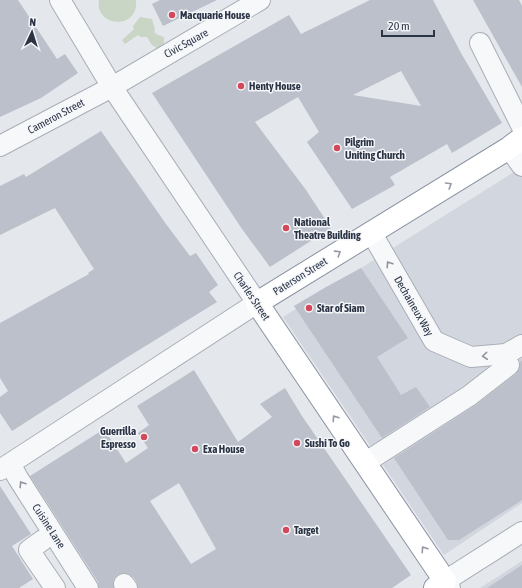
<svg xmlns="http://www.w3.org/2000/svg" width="522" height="588" viewBox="0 0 522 588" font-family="'Asap Condensed',sans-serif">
  <rect width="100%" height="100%" fill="#e4e7ec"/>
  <g fill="#d2d6de">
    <polygon points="522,167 522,503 444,555 283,317"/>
    <polygon points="522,561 522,588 480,588"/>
  </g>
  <g fill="#c9d6c5">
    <path d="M99,0H136C139,31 94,27 99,0Z"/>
    <polygon points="140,17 152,19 155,30 154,32 158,35 164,37 164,47 160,50 152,45 147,37 140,37 138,35 125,44 122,40 134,29 133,26"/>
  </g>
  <g fill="#bbc0ca" fill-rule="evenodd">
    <polygon points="0,0 18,0 57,59 65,54 78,73 41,98 0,117"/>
    <polygon points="160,0 217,0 163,26 152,4"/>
    <path d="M370,0H433L461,53L502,123L452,153L447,144L390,177L395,185L352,209L307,142L319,132L298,97L255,122L306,190L331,228L270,267L242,229L152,93L289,15L301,34ZM401,71L421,106L353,95Z"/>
    <polygon points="473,0 519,0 522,6 522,87"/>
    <polygon points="101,131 166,224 190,256 196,253 218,285 209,292 217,302 126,358 12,431 0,413 0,397 8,391 0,378 0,323 89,274 88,273 94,269 55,208 0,235 0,186 24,174 26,177"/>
    <polygon points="361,268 408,338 377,357 401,395 416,387 430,407 382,438 294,306 326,287"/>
    <polygon points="522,360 522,500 459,540 448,540 394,458 476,405 516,374 520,369 520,362"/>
    <path d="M194,370L238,442L272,417L260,404L285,388L302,416L411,575L392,588H138L136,581L133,577L129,574L123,573L117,575L114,579L113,585L114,588H99L98,582L30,476L104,429L126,463L148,448L138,433L149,425L137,406ZM179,483L216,549L191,564L150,501Z"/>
    <polygon points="0,486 31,534 12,546 33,579 19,588 0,588"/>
    <polygon points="522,565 522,588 487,588"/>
  </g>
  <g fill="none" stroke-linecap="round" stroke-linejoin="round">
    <defs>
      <g id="minor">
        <polyline points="480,43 522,127"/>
        <polyline points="0,146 112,87 260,0"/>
        <polyline points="509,148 522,166"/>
        <polyline points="371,232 434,341 471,357 506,354 522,345"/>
        <polyline points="366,462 469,396 509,365"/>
        <polyline points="10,464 18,478 88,588"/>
        <polyline points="0,470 257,303 112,87 60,0"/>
        <polyline points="43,540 29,550 55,588"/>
        <polyline points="124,584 127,588"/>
        <polyline points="450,588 445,581 522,532"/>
      </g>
      <polyline id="highway" points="435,588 445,581 257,303 509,148 522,138"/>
    </defs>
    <use href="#minor" stroke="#a9aeb7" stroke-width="22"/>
    <use href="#highway" stroke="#8b94a3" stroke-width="24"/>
    <use href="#minor" stroke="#f7f8fa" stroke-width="20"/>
    <use href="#highway" stroke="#fff" stroke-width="22"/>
  </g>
  <defs><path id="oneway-chevron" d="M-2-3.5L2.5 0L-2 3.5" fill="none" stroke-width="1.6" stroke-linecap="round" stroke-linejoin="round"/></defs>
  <g stroke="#959aa2">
    <use href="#oneway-chevron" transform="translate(449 185) rotate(-31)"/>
    <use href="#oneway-chevron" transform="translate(338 253) rotate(-32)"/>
    <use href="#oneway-chevron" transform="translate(335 418) rotate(-124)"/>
    <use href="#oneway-chevron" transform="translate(424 549) rotate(-124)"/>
  </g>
  <g stroke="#9196a0">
    <use href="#oneway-chevron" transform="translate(389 264) rotate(-123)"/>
    <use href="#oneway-chevron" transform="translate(485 356) rotate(174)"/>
    <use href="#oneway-chevron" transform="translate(22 484) rotate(-123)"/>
  </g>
  <g fill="#d1495b" stroke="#f4f6f9" stroke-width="1.5">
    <circle cx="172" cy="15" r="4"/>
    <circle cx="241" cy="86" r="4"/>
    <circle cx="337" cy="148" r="4"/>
    <circle cx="286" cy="228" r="4"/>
    <circle cx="309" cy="308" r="4"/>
    <circle cx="144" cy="437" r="4"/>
    <circle cx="297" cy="443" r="4"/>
    <circle cx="195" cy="449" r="4"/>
    <circle cx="286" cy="530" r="4"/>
  </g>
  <g text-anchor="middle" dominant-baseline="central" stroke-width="3" stroke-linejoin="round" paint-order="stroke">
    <g font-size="11" font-weight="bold" fill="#2b3445" stroke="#f4f6f9" text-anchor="start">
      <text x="180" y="15">Macquarie House</text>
      <text x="249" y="86">Henty House</text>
      <text x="345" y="142">Pilgrim<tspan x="345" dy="13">Uniting Church</tspan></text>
      <text x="294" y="222">National<tspan x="294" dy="13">Theatre Building</tspan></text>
      <text x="317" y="308">Star of Siam</text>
      <text x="136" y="431" text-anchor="end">Guerrilla<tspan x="136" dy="13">Espresso</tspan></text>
      <text x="305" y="443">Sushi To Go</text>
      <text x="203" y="449">Exa House</text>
      <text x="294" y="530">Target</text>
    </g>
    <g font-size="11" fill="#2b3445" stroke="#f4f6f9">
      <text transform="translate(186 43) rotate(-29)">Civic Square</text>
      <text transform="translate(56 116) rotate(-28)">Cameron Street</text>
      <text transform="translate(300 276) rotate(-32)">Paterson Street</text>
      <text transform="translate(252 296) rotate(56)">Charles Street</text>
      <text transform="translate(414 306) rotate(60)">Dechaineux Way</text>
      <text transform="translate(49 526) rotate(57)">Cuisine Lane</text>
    </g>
  </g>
  <g transform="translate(32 32) rotate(4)" stroke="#f4f6f9" stroke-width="3" paint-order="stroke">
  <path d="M0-3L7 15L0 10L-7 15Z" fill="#2b3445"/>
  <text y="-6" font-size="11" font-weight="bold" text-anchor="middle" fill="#2b3445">N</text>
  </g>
  <path d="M382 30v6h52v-6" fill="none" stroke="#2b3445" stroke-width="2"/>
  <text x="388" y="30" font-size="12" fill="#2b3445" stroke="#f4f6f9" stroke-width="3" paint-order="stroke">20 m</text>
</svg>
